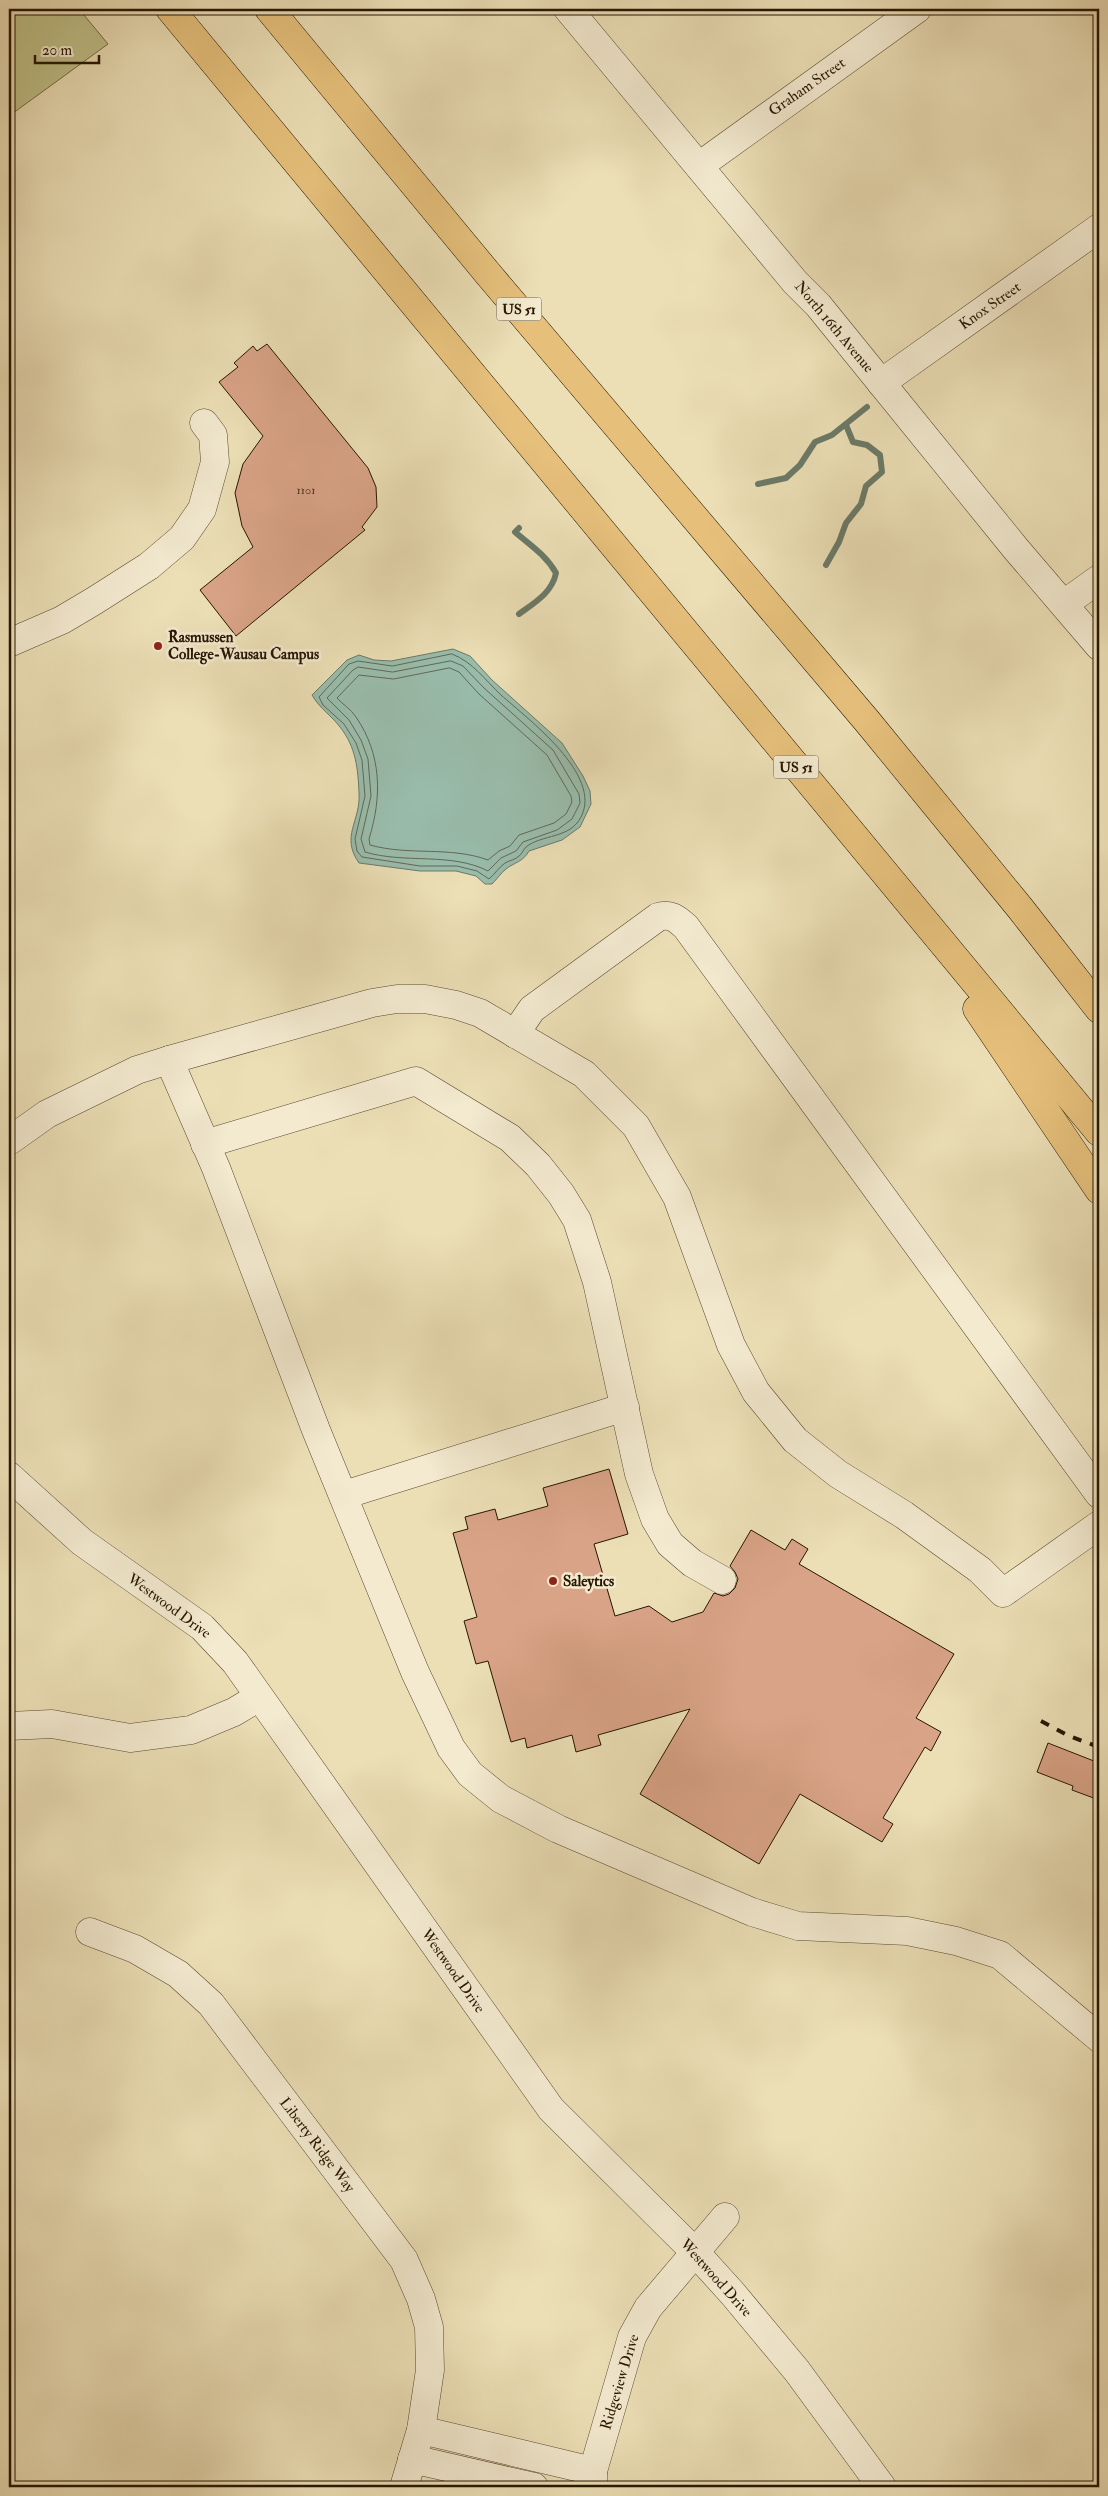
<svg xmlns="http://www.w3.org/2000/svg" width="1108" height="2496" viewBox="0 0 1108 2496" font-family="'IM FELL Double Pica',serif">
  <rect width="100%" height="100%" fill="#ecdfb6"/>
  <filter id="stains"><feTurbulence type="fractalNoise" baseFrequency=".004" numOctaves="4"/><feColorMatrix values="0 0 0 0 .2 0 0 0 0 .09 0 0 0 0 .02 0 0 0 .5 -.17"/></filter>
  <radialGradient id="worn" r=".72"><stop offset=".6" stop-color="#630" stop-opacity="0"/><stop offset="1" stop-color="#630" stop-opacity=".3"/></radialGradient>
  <polygon fill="#c0c088" stroke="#736a44" points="9,9 79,9 108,44 9,116"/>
  <path fill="#99bdac" stroke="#6b7a68" d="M453,649L470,656L492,680L562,743L583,776L590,791L591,804L580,827L562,840L529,851C523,862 515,862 506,869C501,873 497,879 492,884H485L476,876L456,871H420L359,863C340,836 361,821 359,793C358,769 356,747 340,727C331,715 320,709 312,695L347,660L359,655L374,660L391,661Z"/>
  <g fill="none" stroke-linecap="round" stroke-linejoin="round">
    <g stroke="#606956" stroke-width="1">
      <path d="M452,654C473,662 485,680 501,695C528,719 603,775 581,817C570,839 542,834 526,847C523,850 522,854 519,856C515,860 510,860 505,863C499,867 495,874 489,879L477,871L457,866H420L362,857L357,851L355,839L365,796L362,760L356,743L344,724L323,705L319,697L349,664L358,661L392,666Z"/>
      <path d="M451,661L463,666L484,688L553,750L579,794L580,803L572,819L557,830L523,842L516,851L501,858L488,871C451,852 405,864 365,852L361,839L371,796L368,759L361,740L349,720L327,698L353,670L358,667L392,672Z"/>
      <path d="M450,668L459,672L479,694L547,755L571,796L572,802L566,814L554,823L519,835L510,846L499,851L488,860C450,846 409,856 370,845L369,839C382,797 382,755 356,717C351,709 342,704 337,698L359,675L393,679Z"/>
    </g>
    <g stroke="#6b7a68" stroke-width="6">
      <polyline points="758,484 786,478 800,465 815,442 832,435 867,407"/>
      <path d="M519,528L515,532C530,545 546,555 556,573C552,593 534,603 519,614"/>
      <polyline points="826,565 839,542 846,523 861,504 866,486 882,472 880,455 867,445 853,442 846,425"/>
    </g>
  </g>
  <g fill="#d9a387" stroke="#261501">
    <polygon points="267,344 368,468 376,487 377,507 362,527 365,530 236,636 200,590 253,547 242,526 235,493 243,464 263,436 219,382 238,367 234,363 253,346 257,351"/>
    <polygon points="609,1469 628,1534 594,1544 615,1616 649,1606 672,1622 703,1612 714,1593 723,1596 729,1594 735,1588 738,1579 735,1572 730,1566 751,1530 785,1550 792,1539 808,1549 799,1564 954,1654 916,1718 941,1732 931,1751 925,1747 883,1818 893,1824 882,1842 800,1794 759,1864 640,1794 690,1709 598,1735 601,1745 576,1752 572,1735 527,1748 525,1738 511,1742 488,1661 476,1664 464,1621 477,1617 453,1533 468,1529 465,1517 495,1509 498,1520 548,1506 543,1488"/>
    <polygon points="1048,1743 1099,1763 1099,1800 1072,1790 1073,1786 1037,1772"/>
  </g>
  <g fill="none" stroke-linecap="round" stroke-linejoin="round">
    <defs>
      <g id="minor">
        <polyline points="568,9 795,282 818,305 1016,549 1099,646"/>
        <polyline points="699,166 917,9"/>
        <polyline points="881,383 1099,228"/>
        <polyline points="1064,604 1099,579"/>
        <polyline points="9,643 62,620 94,601 149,566 182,538 202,509 215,462 213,435 204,423"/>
        <path d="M515,1034L532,1009L658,917C671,913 677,919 686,927L1099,1494"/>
        <polyline points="169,1060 216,1168 316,1430 415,1672 451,1748 470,1774 501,1799 558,1829 752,1912 798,1926 907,1931 956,1941 1000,1955 1099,2038"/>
        <polyline points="9,1141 47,1114 137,1070 169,1060 372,1003 397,999 425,999 456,1005 480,1013 584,1074 636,1126 677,1197 731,1345 756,1392 795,1440 838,1474 904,1515 980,1570 1003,1593 1099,1525"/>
        <polyline points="205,1144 416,1081 510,1138 538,1165 561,1194 577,1220 597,1282 639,1474 655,1519 670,1544 692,1563 722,1580"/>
        <polyline points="9,1476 82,1542 202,1627 235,1662 551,2109 695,2252 733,2294 797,2371 882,2487"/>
        <polyline points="344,1495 625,1407"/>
        <polyline points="9,1726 52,1724 130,1738 191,1730 234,1712 259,1697"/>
        <polyline points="90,1932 135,1949 178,1974 211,2004 404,2260 421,2299 429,2327 430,2370 421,2430 404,2487"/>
        <polyline points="421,2430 593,2471"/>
        <polyline points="412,2459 534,2487"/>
        <polyline points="593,2487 593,2471 632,2337 648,2308 725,2217"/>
      </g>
      <g id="highway">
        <polyline points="170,9 1099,1132"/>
        <polyline points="269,9 489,275 867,721 1020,908 1099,1009"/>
        <polyline points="977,1009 1099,1190"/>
      </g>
    </defs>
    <use href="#minor" stroke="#58482e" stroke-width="29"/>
    <use href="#highway" stroke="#261501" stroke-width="29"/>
    <use href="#minor" stroke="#f3ead0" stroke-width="28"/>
    <use href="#highway" stroke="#e6c07b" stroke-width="28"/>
    <polyline stroke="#261501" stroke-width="4" stroke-dasharray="9 9" stroke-linecap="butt" points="1041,1721 1069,1736 1099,1747"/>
  </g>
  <g fill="#8f2418" stroke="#f3ead0" stroke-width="2">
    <circle cx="158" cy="646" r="5"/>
    <circle cx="553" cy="1581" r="5"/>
  </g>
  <g text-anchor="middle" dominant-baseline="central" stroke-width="5" stroke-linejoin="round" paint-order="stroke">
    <g font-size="12" fill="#533822">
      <text x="306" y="490">1101</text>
    </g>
    <g fill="#f3ead0" stroke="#64553f" stroke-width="1">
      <rect x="496.5" y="297.5" width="45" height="23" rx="4"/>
      <rect x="773.5" y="755.5" width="45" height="23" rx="4"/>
    </g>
    <g font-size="14" font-weight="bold" fill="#261501">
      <text x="519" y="309">US 51</text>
      <text x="796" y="767">US 51</text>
    </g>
    <g font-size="15" fill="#261501" stroke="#f3ead0">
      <text transform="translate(807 87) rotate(-35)">Graham Street</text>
      <text transform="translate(990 306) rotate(-35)">Knox Street</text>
      <text transform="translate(834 327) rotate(50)">North 16th Avenue</text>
      <text transform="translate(169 1606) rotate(36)">Westwood Drive</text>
      <text transform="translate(453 1971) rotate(55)">Westwood Drive</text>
      <text transform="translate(317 2145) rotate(53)">Liberty Ridge Way</text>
      <text transform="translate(716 2278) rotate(48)">Westwood Drive</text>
      <text transform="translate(620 2382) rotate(-73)">Ridgeview Drive</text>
    </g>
    <g font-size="15" font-weight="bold" fill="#261501" stroke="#f3ead0" text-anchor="start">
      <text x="168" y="637">Rasmussen<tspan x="168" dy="17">College-Wausau Campus</tspan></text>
      <text x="563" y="1581">Saleytics</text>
    </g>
  </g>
  <rect width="1108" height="2496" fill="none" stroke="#ecdfb6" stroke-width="30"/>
  <rect x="10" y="10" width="1088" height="2476" fill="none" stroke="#261501" stroke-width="2.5"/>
  <rect x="15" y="15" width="1078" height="2466" fill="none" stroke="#261501"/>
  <path d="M35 55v8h64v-8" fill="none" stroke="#261501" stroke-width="2.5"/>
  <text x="42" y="55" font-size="15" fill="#261501" stroke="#f3ead0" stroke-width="4" paint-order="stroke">20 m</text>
  <rect width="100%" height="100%" filter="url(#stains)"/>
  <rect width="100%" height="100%" fill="url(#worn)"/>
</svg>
